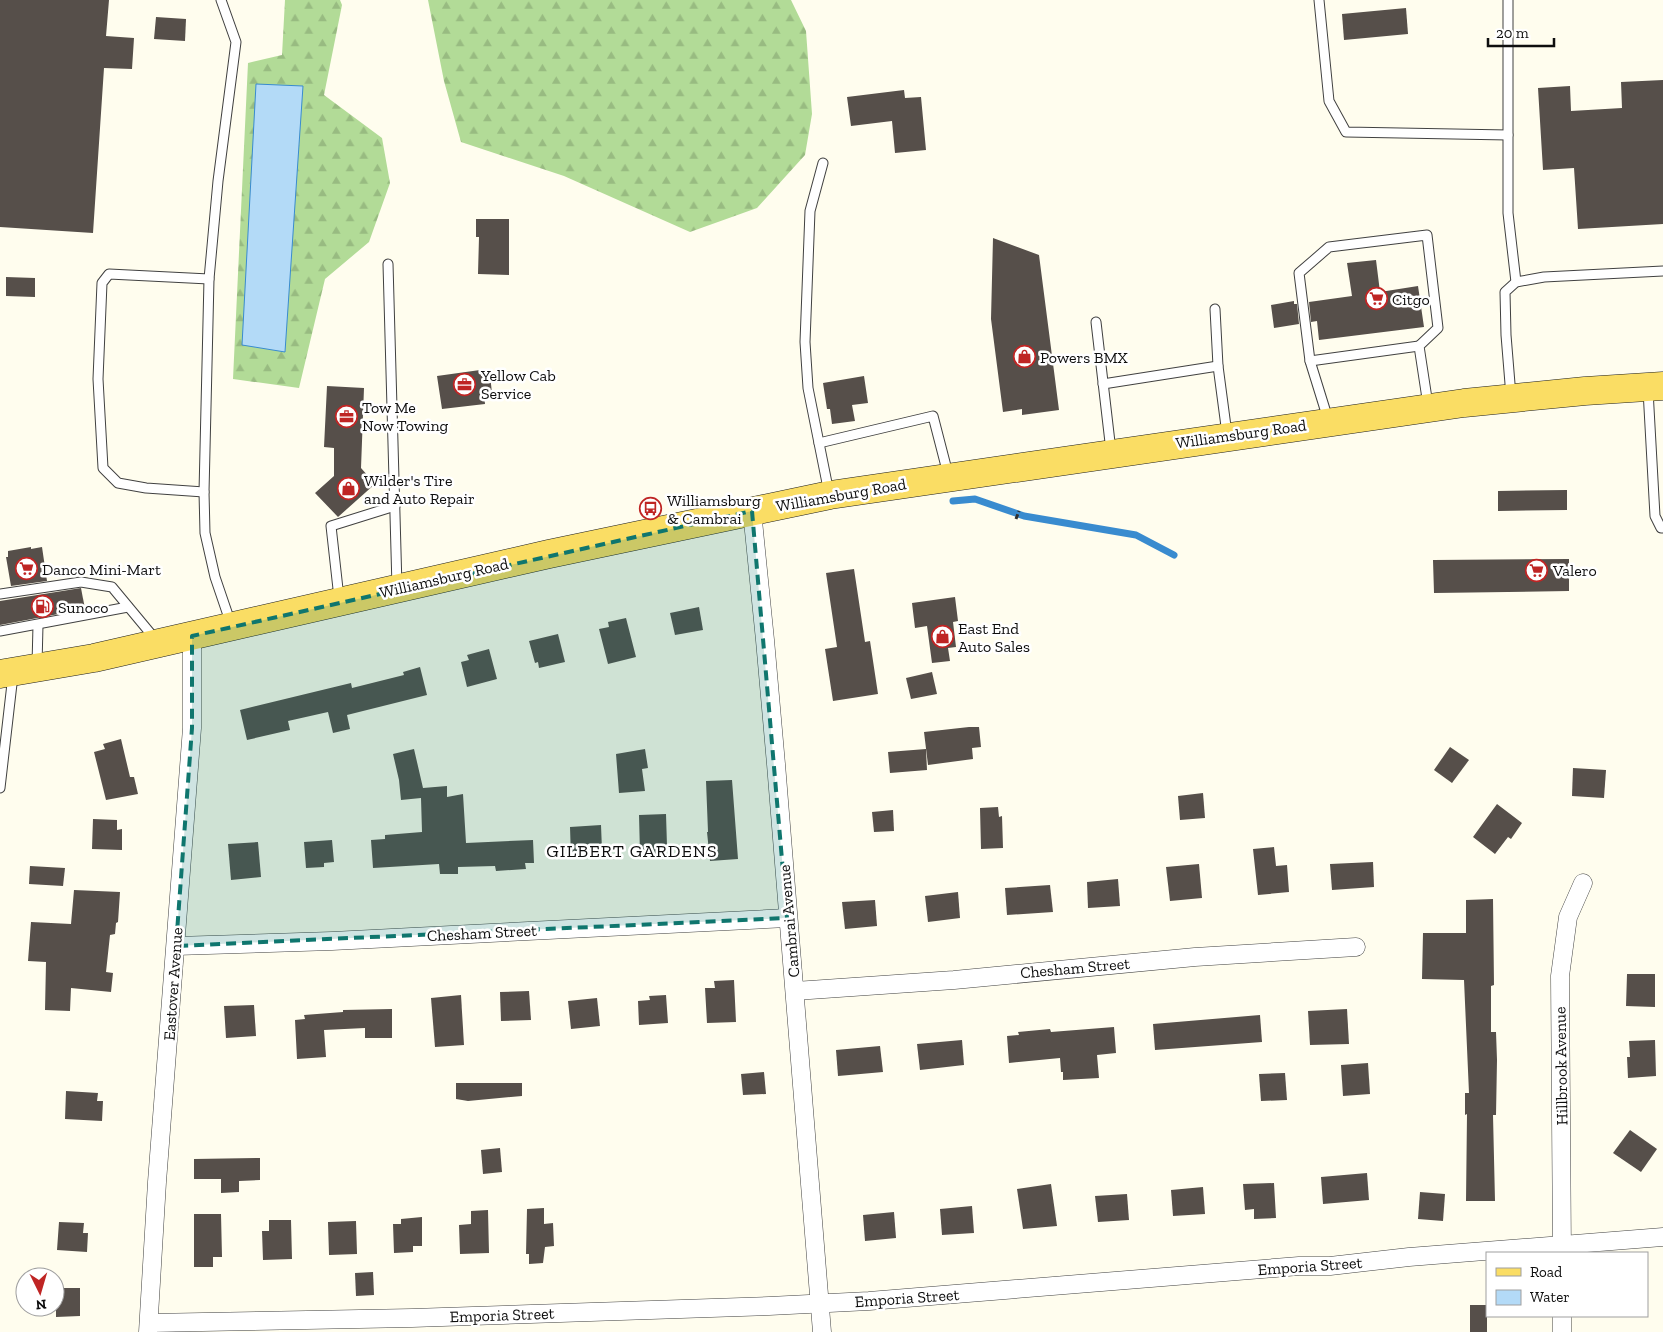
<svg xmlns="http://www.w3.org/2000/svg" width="1663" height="1332" viewBox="0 0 1663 1332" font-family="'Zilla Slab',serif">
  <defs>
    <pattern id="forest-firs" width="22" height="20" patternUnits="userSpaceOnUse" patternTransform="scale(1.25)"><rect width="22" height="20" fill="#b2db97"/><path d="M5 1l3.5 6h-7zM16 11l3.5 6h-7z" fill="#98bb81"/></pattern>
  </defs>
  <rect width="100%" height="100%" fill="#fffdee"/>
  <g fill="url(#forest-firs)">
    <polygon points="285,0 340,0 342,5 324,95 382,138 390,183 369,242 325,279 299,388 233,379 248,63 282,55"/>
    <polygon points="428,0 791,0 806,31 812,114 805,155 757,208 690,232 564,176 461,142 444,81"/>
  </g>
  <polygon fill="#b3daf7" stroke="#398bcf" points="256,84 303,86 285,352 242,345"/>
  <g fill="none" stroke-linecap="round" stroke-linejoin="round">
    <polyline stroke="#398bcf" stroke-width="7" points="953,501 975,499 1024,516 1136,535 1174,555"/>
  </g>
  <g fill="#564f4a">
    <polygon points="0,0 109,0 106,36 134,38 132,69 104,68 93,233 0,227"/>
    <polygon points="1406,8 1408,34 1344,40 1342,14"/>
    <polygon points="156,17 186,19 185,41 154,39"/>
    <polygon points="1663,80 1663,224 1578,229 1574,168 1543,170 1538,88 1570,86 1571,111 1622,108 1621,82"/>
    <polygon points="904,90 905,98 921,97 926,150 895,153 892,121 851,126 847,97"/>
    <polygon points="476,219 509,219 509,275 478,274 479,237 476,237"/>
    <polygon points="993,238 1039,255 1059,410 1022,415 1022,409 1003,412 991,319"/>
    <polygon points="1376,260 1380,292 1418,286 1424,327 1319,340 1317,321 1311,322 1309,302 1352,296 1347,263"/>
    <polygon points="6,277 35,278 35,297 6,296"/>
    <polygon points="1294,301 1294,304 1297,304 1299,324 1274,328 1271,305"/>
    <polygon points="480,370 481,376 490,375 492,393 484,394 485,404 442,409 437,376"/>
    <polygon points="864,376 868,403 852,405 855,421 832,424 830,409 827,409 823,383"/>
    <polygon points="327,386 364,388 361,468 375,484 338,517 315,493 334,476 334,448 324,447"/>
    <polygon points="1567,490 1567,510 1498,511 1498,491"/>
    <polygon points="31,547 31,549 42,547 47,581 11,586 6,557 8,557 8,551"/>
    <polygon points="1569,559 1569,591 1434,593 1433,560"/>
    <polygon points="854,569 865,642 870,641 878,694 833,701 825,649 837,647 826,573"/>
    <polygon points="81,588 85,609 0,625 0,601"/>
    <polygon points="955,597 958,621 953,622 956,647 948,648 950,661 932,663 927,626 915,628 912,603"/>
    <polygon points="699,607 703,630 675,635 670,613"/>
    <polygon points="626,618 636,657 608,664 599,629 609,627 608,622"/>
    <polygon points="558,634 565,662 539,668 538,662 535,663 529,641"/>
    <polygon points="489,649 497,679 467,687 461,662 469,660 467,655"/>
    <polygon points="420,667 427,695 347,715 350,729 333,733 328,712 288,721 290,730 247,740 240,710 351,683 352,688 404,675 403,672"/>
    <polygon points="932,672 937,694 911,699 906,678"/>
    <polygon points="969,727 979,727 981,747 972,748 973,759 928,765 924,732"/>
    <polygon points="121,739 130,777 134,777 138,794 106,800 94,752 105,749 103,744"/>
    <polygon points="1450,747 1469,760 1452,783 1434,770"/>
    <polygon points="414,749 423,788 447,786 447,797 463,794 466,843 533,840 534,863 525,863 526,869 496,871 495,866 458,867 458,874 440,874 439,864 373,868 371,840 385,839 385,835 422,832 421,798 401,800 399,780 393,754"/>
    <polygon points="645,749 648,768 642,769 645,791 619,793 616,754"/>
    <polygon points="926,749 927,770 890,773 888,752"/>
    <polygon points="1573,768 1606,770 1604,798 1572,796"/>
    <polygon points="732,780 738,859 710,861 707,832 708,832 706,781"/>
    <polygon points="1203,793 1205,818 1180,820 1178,796"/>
    <polygon points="1497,804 1522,823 1511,839 1508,837 1495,854 1473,837"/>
    <polygon points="998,807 999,817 1002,816 1003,848 981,849 980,808"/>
    <polygon points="893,810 894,831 874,832 872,812"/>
    <polygon points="666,814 667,846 658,846 658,854 640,854 639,815"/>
    <polygon points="93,819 117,820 117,830 122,829 122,850 92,849"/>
    <polygon points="601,825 602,850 591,851 592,856 571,858 570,827"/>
    <polygon points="332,840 334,862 324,863 324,867 306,868 304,842"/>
    <polygon points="258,842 261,877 231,880 228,844"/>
    <polygon points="1274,847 1276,866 1287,865 1289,892 1258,895 1253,849"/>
    <polygon points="1373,862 1374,887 1332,890 1330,864"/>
    <polygon points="1199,864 1202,898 1170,901 1166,867"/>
    <polygon points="30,866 65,868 63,886 29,884"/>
    <polygon points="1118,879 1120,906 1088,908 1087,882"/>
    <polygon points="1050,885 1053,912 1007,915 1005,888"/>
    <polygon points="74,890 120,892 118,922 116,923 115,934 110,935 106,972 113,973 111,992 71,988 70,1011 45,1010 46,962 28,961 31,922 71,924"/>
    <polygon points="958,892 960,918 928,922 925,896"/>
    <polygon points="1493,899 1494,985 1491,986 1491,1032 1496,1032 1497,1060 1496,1115 1493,1115 1495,1201 1466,1201 1467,1114 1465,1115 1465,1093 1469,1093 1464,980 1422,979 1423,933 1466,933 1466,900"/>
    <polygon points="875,900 877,926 845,929 842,902"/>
    <polygon points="1627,974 1655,974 1655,1007 1626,1006"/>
    <polygon points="734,980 736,1022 707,1023 705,988 715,988 714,981"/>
    <polygon points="529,991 531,1020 501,1021 500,992"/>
    <polygon points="461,995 464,1045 435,1047 431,998"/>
    <polygon points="666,995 668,1023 639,1025 638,1001 650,1000 649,996"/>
    <polygon points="597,998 600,1026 571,1029 568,1001"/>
    <polygon points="254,1005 256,1036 226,1038 224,1006"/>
    <polygon points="392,1009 392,1038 365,1038 365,1028 324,1030 326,1057 297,1059 295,1020 305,1019 304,1015 343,1012 343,1010"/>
    <polygon points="1347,1009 1349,1044 1310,1045 1308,1011"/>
    <polygon points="1260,1015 1262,1042 1155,1050 1153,1024"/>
    <polygon points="1114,1027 1116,1053 1097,1055 1099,1078 1063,1080 1063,1072 1061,1072 1060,1058 1009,1063 1007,1036 1019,1035 1018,1032 1050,1029 1051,1032"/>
    <polygon points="962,1040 964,1065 920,1070 917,1044"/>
    <polygon points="1655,1040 1656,1076 1628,1078 1627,1057 1630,1057 1629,1041"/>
    <polygon points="880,1046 883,1072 838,1076 836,1050"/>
    <polygon points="1368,1063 1370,1094 1343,1096 1341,1065"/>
    <polygon points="764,1072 766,1094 743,1095 741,1074"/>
    <polygon points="1285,1073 1287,1100 1261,1101 1259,1074"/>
    <polygon points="456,1083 522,1083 522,1096 468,1101 456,1099"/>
    <polygon points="66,1091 98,1093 97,1101 103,1101 102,1121 65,1119"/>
    <polygon points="1630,1130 1657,1149 1641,1172 1613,1153"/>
    <polygon points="500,1148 502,1172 483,1174 481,1150"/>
    <polygon points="260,1158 260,1180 239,1181 239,1192 221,1193 221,1179 194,1179 194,1159"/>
    <polygon points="1367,1173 1369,1200 1323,1204 1321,1177"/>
    <polygon points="1274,1183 1276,1218 1254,1219 1254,1209 1245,1210 1243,1184"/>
    <polygon points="1051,1184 1057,1226 1023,1229 1017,1189"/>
    <polygon points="1203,1187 1205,1214 1173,1216 1171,1190"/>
    <polygon points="1420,1192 1445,1194 1443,1221 1418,1219"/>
    <polygon points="1127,1194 1129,1220 1098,1222 1095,1196"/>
    <polygon points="972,1206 974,1233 942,1235 940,1209"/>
    <polygon points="544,1208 544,1224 553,1223 554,1246 545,1247 543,1263 529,1264 529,1254 526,1254 527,1209"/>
    <polygon points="488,1210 489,1253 460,1254 459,1225 471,1224 471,1211"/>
    <polygon points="894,1212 896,1238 865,1241 863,1215"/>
    <polygon points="194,1214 221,1214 222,1257 213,1257 213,1267 194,1267"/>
    <polygon points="422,1217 422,1246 413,1246 413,1252 394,1253 393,1224 401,1224 401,1219"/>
    <polygon points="269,1220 291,1220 292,1259 263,1260 262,1231 269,1231"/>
    <polygon points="356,1221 357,1254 329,1255 328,1222"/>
    <polygon points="59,1222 84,1223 83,1233 88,1233 87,1252 57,1250"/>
    <polygon points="373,1272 374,1295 356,1296 355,1273"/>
    <polygon points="56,1288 80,1288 80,1316 56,1317"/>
    <rect x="1470" y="1305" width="17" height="27"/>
  </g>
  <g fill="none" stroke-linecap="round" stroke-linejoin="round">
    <defs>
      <g id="service">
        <polyline points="221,0 236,42 218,181 209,279 204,492 205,533 215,577 231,624"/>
        <polyline points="1319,0 1329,101 1346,132 1508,135"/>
        <polyline points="1508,0 1508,213 1516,282"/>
        <polyline points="823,163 810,211 805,342 808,388 829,493"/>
        <polyline points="388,264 397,587"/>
        <polyline points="1215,309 1218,366 1227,434"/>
        <polyline points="1096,322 1111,451"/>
        <polyline points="1310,361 1419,346"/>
        <polyline points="1103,384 1218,366"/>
        <polyline points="1648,390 1655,516 1661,528 1663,528"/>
        <polyline points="1511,396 1506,335 1505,292 1516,282 1544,277 1663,271"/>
        <polyline points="1328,419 1310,361 1299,273 1329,247 1427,235 1438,328 1419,346 1428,405"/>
        <polyline points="819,443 933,416 948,474"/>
        <polyline points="204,492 146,488 118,483 103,468 98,379 102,283 109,274 209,279"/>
        <polyline points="0,594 81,582 112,587 156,640"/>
        <polyline points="339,598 331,526 395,506"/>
        <polyline points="0,631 128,607"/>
        <polyline points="37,665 38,625"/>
        <polyline points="0,788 13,675"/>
      </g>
      <g id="minor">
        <polyline points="752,511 765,640 776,764 822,1332"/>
        <polyline points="176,946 332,941 787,918"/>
        <polyline points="795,991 954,980 1195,957 1356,947"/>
        <polyline points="1562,1253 1560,976 1568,917 1583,883"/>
        <polyline points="1562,1316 1562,1332"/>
        <polyline points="149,1323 412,1318 769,1306 869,1301 1299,1266 1330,1266 1409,1257 1663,1237"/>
        <polyline points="148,1332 157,1182 192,728 192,636"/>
      </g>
      <polyline id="primary" points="0,674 94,658 549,554 830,495 1464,403 1585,391 1663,386"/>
    </defs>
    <use href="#service" stroke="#414141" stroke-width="11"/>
    <use href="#minor" stroke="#414141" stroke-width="19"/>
    <use href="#primary" stroke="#1f1f1f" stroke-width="29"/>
    <polyline stroke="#303030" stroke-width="3" stroke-dasharray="5 2.5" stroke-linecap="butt" points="1016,519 1019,511"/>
    <use href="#service" stroke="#fff" stroke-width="9"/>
    <use href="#minor" stroke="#fff" stroke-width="18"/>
    <use href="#primary" stroke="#fadd64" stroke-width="28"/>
  </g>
  <path fill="#0f766e" fill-opacity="0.2" stroke="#0f766e" stroke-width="4" stroke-dasharray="10 6" stroke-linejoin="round" d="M752,511L787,918L176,946L192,728V636Z"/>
  <defs>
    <symbol id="supermarket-ring" viewBox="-11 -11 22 22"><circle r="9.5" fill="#fff" stroke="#bf2524" stroke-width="1.5"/><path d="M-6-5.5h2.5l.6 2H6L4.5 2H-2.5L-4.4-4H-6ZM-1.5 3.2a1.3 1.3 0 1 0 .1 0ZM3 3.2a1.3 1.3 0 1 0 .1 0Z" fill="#bf2524"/></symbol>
    <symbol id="shop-ring" viewBox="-11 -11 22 22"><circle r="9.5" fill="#fff" stroke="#bf2524" stroke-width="1.5"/><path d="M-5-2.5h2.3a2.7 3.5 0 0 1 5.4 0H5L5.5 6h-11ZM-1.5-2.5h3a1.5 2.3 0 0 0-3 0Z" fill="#bf2524"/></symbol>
    <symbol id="office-ring" viewBox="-11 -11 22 22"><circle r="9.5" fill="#fff" stroke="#bf2524" stroke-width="1.5"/><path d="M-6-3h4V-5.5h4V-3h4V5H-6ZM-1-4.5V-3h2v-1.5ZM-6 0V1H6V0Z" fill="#bf2524"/></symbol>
    <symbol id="bus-ring" viewBox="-11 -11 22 22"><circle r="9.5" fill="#fff" stroke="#bf2524" stroke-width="1.5"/><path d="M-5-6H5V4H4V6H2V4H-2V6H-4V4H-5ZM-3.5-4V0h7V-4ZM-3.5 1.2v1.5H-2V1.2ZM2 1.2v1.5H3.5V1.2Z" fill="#bf2524"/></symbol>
    <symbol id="fuel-ring" viewBox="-11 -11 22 22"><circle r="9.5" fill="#fff" stroke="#bf2524" stroke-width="1.5"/><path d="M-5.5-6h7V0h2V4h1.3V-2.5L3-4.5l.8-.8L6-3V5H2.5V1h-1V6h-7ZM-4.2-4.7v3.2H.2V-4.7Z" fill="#bf2524"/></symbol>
  </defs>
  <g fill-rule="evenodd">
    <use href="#supermarket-ring" x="1364" y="286" width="25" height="25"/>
    <use href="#shop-ring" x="1012" y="344" width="25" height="25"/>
    <use href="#office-ring" x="452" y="372" width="25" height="25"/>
    <use href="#office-ring" x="334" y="404" width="25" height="25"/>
    <use href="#shop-ring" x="336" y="476" width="25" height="25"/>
    <use href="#bus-ring" x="638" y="496" width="25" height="25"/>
    <use href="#supermarket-ring" x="14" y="556" width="25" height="25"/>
    <use href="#supermarket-ring" x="1524" y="558" width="25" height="25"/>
    <use href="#fuel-ring" x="30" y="594" width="25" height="25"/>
    <use href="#shop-ring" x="930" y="624" width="25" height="25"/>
  </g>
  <g text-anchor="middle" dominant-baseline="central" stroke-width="5" stroke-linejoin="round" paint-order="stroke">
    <g font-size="16" fill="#0e0e0e" stroke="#fff" text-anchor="start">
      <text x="1392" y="299">Citgo</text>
      <text x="1040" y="357">Powers BMX</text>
      <text x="481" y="375">Yellow Cab<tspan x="481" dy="18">Service</tspan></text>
      <text x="362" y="407">Tow Me<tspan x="362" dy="18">Now Towing</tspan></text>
      <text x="364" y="480">Wilder's Tire<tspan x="364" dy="18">and Auto Repair</tspan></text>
      <text x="667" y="500">Williamsburg<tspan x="667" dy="18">&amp; Cambrai</tspan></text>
      <text x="42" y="569">Danco Mini-Mart</text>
      <text x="1553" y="570">Valero</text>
      <text x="58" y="607">Sunoco</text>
      <text x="958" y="628">East End<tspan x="958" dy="18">Auto Sales</tspan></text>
    </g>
    <g font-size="16" fill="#0e0e0e" stroke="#fff">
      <text transform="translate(1241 434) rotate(-8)">Williamsburg Road</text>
      <text transform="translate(841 495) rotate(-10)">Williamsburg Road</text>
      <text transform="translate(444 578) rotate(-13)">Williamsburg Road</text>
      <text transform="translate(789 921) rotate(-95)">Cambrai Avenue</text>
      <text transform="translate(482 933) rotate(-3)">Chesham Street</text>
      <text transform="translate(1075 968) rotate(-5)">Chesham Street</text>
      <text transform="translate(173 984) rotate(-86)">Eastover Avenue</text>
      <text transform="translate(1561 1066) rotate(-91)">Hillbrook Avenue</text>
      <text transform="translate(1310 1266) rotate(-4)">Emporia Street</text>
      <text transform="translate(907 1298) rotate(-4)">Emporia Street</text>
      <text transform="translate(502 1315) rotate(-2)">Emporia Street</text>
    </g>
    <g font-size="18" letter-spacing="1" fill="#0e0e0e" stroke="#fff">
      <text x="632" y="851">GILBERT GARDENS</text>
    </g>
  </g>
  <rect x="1486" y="1252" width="162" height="65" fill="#ffffff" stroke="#9f9f9f"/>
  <rect x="1496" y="1268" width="25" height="8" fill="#fadd64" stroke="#9f9f9f"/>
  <text x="1530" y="1277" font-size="15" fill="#0e0e0e">Road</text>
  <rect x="1496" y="1290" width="25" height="15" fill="#b3daf7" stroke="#9f9f9f"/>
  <text x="1530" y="1302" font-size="15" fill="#0e0e0e">Water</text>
  <g transform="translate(40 1292) rotate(175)"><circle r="24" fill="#ffffff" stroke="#9f9f9f"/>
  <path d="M0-4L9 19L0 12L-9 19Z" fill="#bf2524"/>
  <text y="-8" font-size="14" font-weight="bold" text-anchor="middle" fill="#0e0e0e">N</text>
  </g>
  <path d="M1488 38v8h66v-8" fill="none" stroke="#0e0e0e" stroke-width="2.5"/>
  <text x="1496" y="38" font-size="15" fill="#0e0e0e" stroke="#ffffff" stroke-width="4" paint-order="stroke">20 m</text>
</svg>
